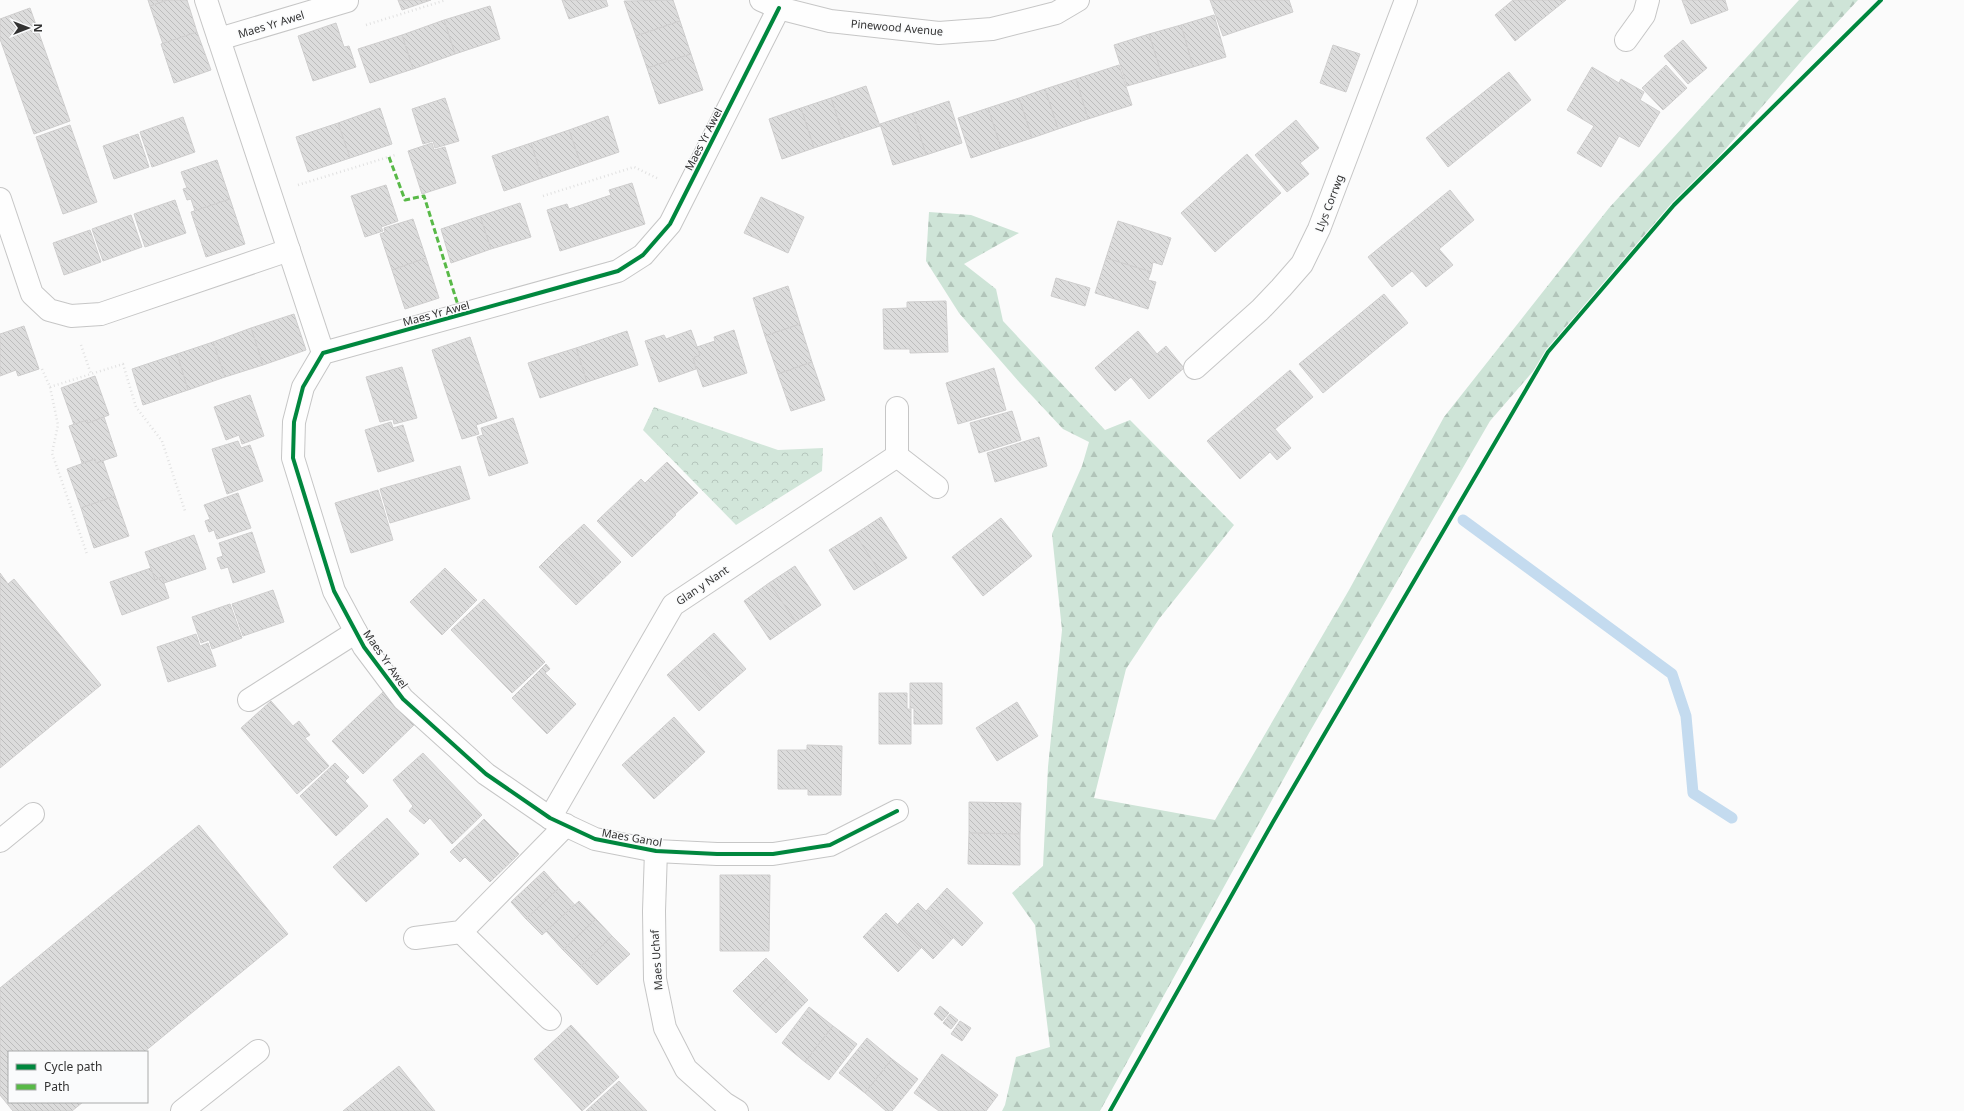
<svg xmlns="http://www.w3.org/2000/svg" width="1964" height="1111" viewBox="0 0 1964 1111" font-family="'Noto Sans',sans-serif">
  <defs>
    <pattern id="forest-firs" width="22" height="20" patternUnits="userSpaceOnUse"><rect width="22" height="20" fill="#cee4d7"/><path d="M5 1l3.5 6h-7zM16 11l3.5 6h-7z" fill="#b1c4b9"/></pattern>
    <pattern id="park-crowns" width="20" height="18" patternUnits="userSpaceOnUse"><rect width="20" height="18" fill="#d2e6da"/><path d="M2 6a3 3 0 1 1 6 0M12 15a3 3 0 1 1 6 0" fill="none" stroke="#b5c6bc"/></pattern>
    <pattern id="building-back-hatch" width="6" height="6" patternUnits="userSpaceOnUse"><rect width="6" height="6" fill="#dcdcdc"/><path d="M-1 5l2 2M0 0l6 6M5-1l2 2" fill="none" stroke="#bdbdbd"/></pattern>
  </defs>
  <rect width="100%" height="100%" fill="#fbfbfb"/>
  <polygon fill="url(#forest-firs)" points="1799,0 1858,0 1805,57 1490,421 1309,733 1100,1111 1002,1111 1005,1105 1016,1057 1050,1047 1035,925 1012,893 1043,866 1048,767 1062,630 1052,534 1082,466 1089,442 1063,429 1020,383 959,313 926,261 929,212 971,215 1019,233 964,264 996,289 1003,321 1105,430 1130,420 1234,525 1159,619 1126,669 1094,798 1215,820 1349,590 1444,417 1609,208"/>
  <polygon fill="url(#park-crowns)" points="654,407 778,450 823,448 822,471 736,525 643,430"/>
  <g fill="none" stroke-linecap="round" stroke-linejoin="round">
    <polyline stroke="#c4dbef" stroke-width="11" points="1463,520 1672,674 1686,716 1693,793 1732,818"/>
  </g>
  <g fill="url(#building-back-hatch)" stroke="#cfcece">
    <polygon points="148,0 168,0 150,6"/>
    <polygon points="168,0 187,0 197,32 163,44 150,6"/>
    <polygon points="398,0 431,0 402,10"/>
    <polygon points="562,0 606,0 608,6 569,19"/>
    <polygon points="673,0 680,21 636,36 624,1"/>
    <polygon points="1210,0 1289,0 1293,12 1223,36"/>
    <polygon points="1513,0 1566,0 1515,41 1495,15"/>
    <polygon points="1682,0 1725,0 1728,10 1691,24"/>
    <polygon points="490,6 500,39 455,54 444,20"/>
    <polygon points="30,8 70,121 34,134 0,39 0,19"/>
    <polygon points="1214,15 1226,57 1193,67 1181,25"/>
    <polygon points="444,20 455,54 413,69 402,35"/>
    <polygon points="680,21 691,54 647,68 636,36"/>
    <polygon points="336,23 344,47 349,46 356,67 313,81 298,36"/>
    <polygon points="1181,25 1193,67 1162,76 1149,34"/>
    <polygon points="197,32 211,70 174,83 161,44"/>
    <polygon points="1149,34 1162,76 1127,86 1114,45"/>
    <polygon points="402,35 413,69 370,83 358,49"/>
    <polygon points="1683,40 1707,68 1688,84 1664,56"/>
    <polygon points="1333,45 1360,54 1346,92 1320,83"/>
    <polygon points="691,54 703,90 659,104 647,68"/>
    <polygon points="1119,65 1132,105 1088,119 1076,79"/>
    <polygon points="1666,65 1687,88 1663,110 1642,88"/>
    <polygon points="1592,67 1619,83 1621,79 1644,92 1640,100 1660,112 1639,147 1619,136 1601,167 1577,153 1594,126 1567,110"/>
    <polygon points="1509,72 1531,100 1448,167 1426,138"/>
    <polygon points="1076,79 1088,119 1058,129 1045,89"/>
    <polygon points="866,86 880,126 844,138 831,98"/>
    <polygon points="1045,89 1058,129 1032,138 1019,98"/>
    <polygon points="445,98 459,141 435,148 433,141 423,144 412,109"/>
    <polygon points="831,98 844,138 814,148 801,108"/>
    <polygon points="1019,98 1032,138 1001,148 988,108"/>
    <polygon points="949,101 962,143 926,155 913,113"/>
    <polygon points="380,108 392,144 350,158 338,123"/>
    <polygon points="801,108 814,148 782,159 769,119"/>
    <polygon points="988,108 1001,148 971,158 958,118"/>
    <polygon points="913,113 926,155 893,165 880,124"/>
    <polygon points="608,116 619,152 581,165 569,130"/>
    <polygon points="183,117 195,152 152,167 140,132"/>
    <polygon points="1296,120 1319,148 1300,163 1309,174 1287,192 1255,155"/>
    <polygon points="338,123 350,158 308,172 296,137"/>
    <polygon points="70,125 97,202 63,214 36,137"/>
    <polygon points="569,130 581,165 542,178 531,143"/>
    <polygon points="138,134 149,167 114,179 103,146"/>
    <polygon points="432,143 434,150 445,147 456,183 422,194 408,151"/>
    <polygon points="531,143 542,178 504,191 492,156"/>
    <polygon points="1247,154 1281,193 1215,252 1181,213"/>
    <polygon points="217,160 230,199 195,211 191,199 187,200 183,189 187,188 181,172"/>
    <polygon points="632,183 645,224 560,251 547,210 567,204 569,209 611,195 609,190"/>
    <polygon points="386,185 398,221 381,227 383,231 365,237 351,196"/>
    <polygon points="1450,190 1474,220 1439,249 1453,265 1426,287 1412,271 1392,287 1368,257"/>
    <polygon points="761,197 804,217 788,253 744,233"/>
    <polygon points="230,199 245,244 206,257 191,212"/>
    <polygon points="175,200 186,233 145,247 134,214"/>
    <polygon points="520,203 531,237 491,249 480,216"/>
    <polygon points="131,215 142,247 103,261 92,229"/>
    <polygon points="480,216 491,249 451,263 441,229"/>
    <polygon points="413,219 426,258 392,270 380,234 385,232 384,228"/>
    <polygon points="1118,221 1171,238 1162,265 1153,262 1151,272 1106,258"/>
    <polygon points="90,230 101,262 64,275 53,243"/>
    <polygon points="426,258 439,298 405,309 392,270"/>
    <polygon points="1106,258 1151,272 1148,280 1156,282 1148,309 1095,293"/>
    <polygon points="1056,278 1090,288 1085,306 1051,296"/>
    <polygon points="788,286 800,324 765,336 753,298"/>
    <polygon points="1384,294 1408,323 1323,393 1299,364"/>
    <polygon points="946,301 948,352 910,353 910,349 884,349 883,309 907,308 907,302"/>
    <polygon points="294,314 306,350 263,365 251,328"/>
    <polygon points="800,324 812,362 778,374 765,336"/>
    <polygon points="24,326 39,369 18,376 16,370 0,376 0,334"/>
    <polygon points="251,328 263,365 225,377 213,342"/>
    <polygon points="691,330 700,355 693,358 696,369 659,382 645,341 664,335 666,339"/>
    <polygon points="734,330 747,373 703,387 693,358 700,355 697,347 715,341 714,337"/>
    <polygon points="627,331 638,365 587,382 576,348"/>
    <polygon points="1138,331 1157,354 1166,346 1184,368 1149,399 1131,377 1115,391 1095,368"/>
    <polygon points="470,337 497,418 476,425 479,434 462,439 432,350"/>
    <polygon points="213,342 225,377 188,390 177,354"/>
    <polygon points="576,348 587,382 540,398 528,363"/>
    <polygon points="177,354 188,390 143,405 132,369"/>
    <polygon points="812,362 825,400 791,411 778,374"/>
    <polygon points="402,367 417,418 394,424 393,419 380,422 366,377"/>
    <polygon points="994,368 1006,410 958,424 946,383"/>
    <polygon points="1290,370 1313,397 1275,429 1291,448 1277,460 1270,452 1240,479 1207,441"/>
    <polygon points="95,376 109,415 88,423 87,420 74,425 61,388"/>
    <polygon points="250,395 264,436 242,444 239,435 226,440 214,407"/>
    <polygon points="1012,411 1021,440 979,453 970,423"/>
    <polygon points="104,417 117,456 96,463 95,459 82,463 69,426 87,420 88,423"/>
    <polygon points="513,418 528,463 489,476 477,437 483,435 481,428"/>
    <polygon points="391,422 393,428 403,425 414,461 378,472 365,430"/>
    <polygon points="1039,437 1047,466 995,482 987,453"/>
    <polygon points="238,441 241,448 250,445 263,481 227,494 212,449"/>
    <polygon points="95,459 96,463 103,461 115,496 81,508 67,469"/>
    <polygon points="667,462 698,493 675,514 645,483"/>
    <polygon points="460,466 470,499 390,523 380,489"/>
    <polygon points="641,479 676,515 654,536 619,500"/>
    <polygon points="378,490 393,540 351,553 335,503"/>
    <polygon points="238,493 251,528 217,539 214,530 209,532 205,521 210,519 204,505"/>
    <polygon points="115,496 129,536 94,548 81,508"/>
    <polygon points="619,500 654,536 632,557 597,521"/>
    <polygon points="881,517 907,558 881,574 855,534"/>
    <polygon points="1001,518 1032,556 983,596 952,557"/>
    <polygon points="584,524 621,562 598,584 561,545"/>
    <polygon points="252,532 265,572 233,583 228,567 221,569 217,558 223,556 219,543"/>
    <polygon points="855,534 881,574 854,590 829,550"/>
    <polygon points="194,535 206,569 164,583 162,577 155,580 145,552"/>
    <polygon points="561,545 598,584 576,605 539,567"/>
    <polygon points="795,566 821,605 796,622 769,583"/>
    <polygon points="151,568 155,580 162,577 169,598 122,615 110,582"/>
    <polygon points="445,568 477,600 442,635 410,602"/>
    <polygon points="0,573 8,584 14,579 101,685 0,768"/>
    <polygon points="769,583 796,622 770,640 744,601"/>
    <polygon points="273,590 284,622 243,636 232,604"/>
    <polygon points="484,599 545,662 512,693 451,630"/>
    <polygon points="230,604 242,638 212,649 209,640 201,643 192,617"/>
    <polygon points="714,633 746,669 722,690 690,654"/>
    <polygon points="196,634 200,646 208,643 216,666 168,682 157,647"/>
    <polygon points="690,654 722,690 699,711 667,675"/>
    <polygon points="546,664 550,669 545,673 576,704 547,734 512,698"/>
    <polygon points="910,683 942,683 942,724 914,724 914,708 910,708"/>
    <polygon points="383,692 414,725 363,774 332,741"/>
    <polygon points="879,693 907,693 907,709 911,709 911,744 879,744"/>
    <polygon points="271,701 293,726 299,721 310,735 305,738 329,766 297,794 241,728"/>
    <polygon points="1017,702 1038,736 997,761 976,728"/>
    <polygon points="674,717 705,752 654,799 622,765"/>
    <polygon points="807,745 842,746 841,795 808,795 808,789 778,789 778,750 807,750"/>
    <polygon points="423,753 482,815 452,844 430,818 424,824 409,811 413,806 393,780"/>
    <polygon points="335,763 349,777 345,781 368,806 336,836 300,796"/>
    <polygon points="969,802 1021,803 1020,834 969,833"/>
    <polygon points="387,818 419,854 366,902 333,867"/>
    <polygon points="484,819 519,854 490,882 465,857 460,862 450,852"/>
    <polygon points="199,825 288,934 144,1052 9,1052 9,1102 83,1102 72,1111 13,1111 0,1095 0,988"/>
    <polygon points="969,833 1020,834 1020,865 968,864"/>
    <polygon points="544,871 559,888 526,919 511,902"/>
    <polygon points="720,875 770,875 769,951 720,951"/>
    <polygon points="559,888 575,905 542,935 526,919"/>
    <polygon points="947,888 983,923 962,946 926,911"/>
    <polygon points="579,901 596,919 563,950 546,931"/>
    <polygon points="918,903 953,938 933,959 898,924"/>
    <polygon points="886,913 921,948 898,972 863,937"/>
    <polygon points="596,919 612,936 580,967 563,950"/>
    <polygon points="612,936 630,954 597,985 580,967"/>
    <polygon points="766,958 787,979 754,1012 733,991"/>
    <polygon points="787,979 808,1000 776,1033 754,1012"/>
    <polygon points="940,1006 949,1013 942,1021 934,1014"/>
    <polygon points="809,1007 833,1026 805,1062 782,1043"/>
    <polygon points="950,1014 958,1020 951,1029 943,1023"/>
    <polygon points="960,1021 971,1028 962,1041 951,1034"/>
    <polygon points="571,1025 619,1077 582,1111 534,1059"/>
    <polygon points="833,1026 857,1044 829,1080 805,1062"/>
    <polygon points="867,1038 892,1059 865,1093 839,1073"/>
    <polygon points="942,1054 998,1095 986,1111 939,1111 914,1093"/>
    <polygon points="892,1059 918,1079 892,1111 886,1111 865,1093"/>
    <polygon points="399,1066 435,1111 343,1111"/>
    <polygon points="619,1081 647,1111 586,1111"/>
  </g>
  <g fill="none" stroke-linecap="round" stroke-linejoin="round">
    <defs>
      <g id="minor">
        <polyline points="206,0 323,353"/>
        <polyline points="761,0 779,8 830,21 939,33 992,29 1056,13 1078,0"/>
        <polyline points="779,8 670,224 643,255 618,271 323,353 303,387 294,422 293,458 334,591 364,647 403,699 486,774 550,818 595,839 656,851 717,854 773,854 830,845 897,811"/>
        <polyline points="219,39 347,1"/>
        <polyline points="1626,40 1644,15 1648,0"/>
        <polyline points="0,199 32,294 49,310 71,316 101,314 289,250"/>
        <polyline points="1195,368 1260,310 1281,288 1302,264 1319,229 1406,0"/>
        <polyline points="897,408 897,456 937,487"/>
        <polyline points="249,700 356,632"/>
        <polyline points="550,818 673,605 897,456"/>
        <polyline points="0,841 33,814"/>
        <polyline points="656,851 654,911 655,979 665,1028 686,1069 724,1103 737,1111"/>
        <polyline points="461,932 550,1019"/>
        <polyline points="415,938 461,932 566,825"/>
        <polyline points="182,1111 258,1051"/>
      </g>
    </defs>
    <use href="#minor" stroke="#c6c6c6" stroke-width="24"/>
    <g stroke="#e1e1e1" stroke-width="2.5" stroke-dasharray="1 3" stroke-linecap="butt">
      <polyline points="366,25 446,0"/>
      <polyline points="298,185 395,155"/>
      <polyline points="543,196 634,167 659,179"/>
      <polyline points="81,345 91,374 123,364 136,407 162,441 185,511"/>
      <polyline points="42,369 50,387 58,425 52,453 87,554"/>
      <polyline points="50,387 91,374"/>
    </g>
    <use href="#minor" stroke="#fefefe" stroke-width="22"/>
    <polyline stroke="#58b947" stroke-width="3" stroke-dasharray="6 3" stroke-linecap="butt" points="389,157 405,200 424,196 461,315"/>
    <defs>
      <g id="cycleway">
        <polyline points="779,8 670,224 643,255 618,271 323,353 303,387 294,422 293,458 334,591 364,647 403,699 486,774 550,818 595,839 656,851 717,854 773,854 830,845 897,811"/>
        <polyline points="1110,1111 1273,822 1548,352 1674,205 1881,0"/>
      </g>
    </defs>
    <use href="#cycleway" stroke="#fafbfc" stroke-width="6"/>
    <use href="#cycleway" stroke="#00873e" stroke-width="4"/>
  </g>
  <g text-anchor="middle" dominant-baseline="central" stroke-width="3" stroke-linejoin="round" paint-order="stroke">
    <g font-size="11" fill="#323232" stroke="#fafbfc">
      <text transform="translate(271 24) rotate(-17)">Maes Yr Awel</text>
      <text transform="translate(897 27) rotate(5)">Pinewood Avenue</text>
      <text transform="translate(703 139) rotate(-63)">Maes Yr Awel</text>
      <text transform="translate(1329 203) rotate(-69)">Llys Corrwg</text>
      <text transform="translate(436 313) rotate(-15)">Maes Yr Awel</text>
      <text transform="translate(702 585) rotate(-34)">Glan y Nant</text>
      <text transform="translate(386 659) rotate(55)">Maes Yr Awel</text>
      <text transform="translate(632 837) rotate(10)">Maes Ganol</text>
      <text transform="translate(656 960) rotate(-94)">Maes Uchaf</text>
    </g>
  </g>
  <rect x="8" y="1051" width="140" height="52" fill="#fafbfc" stroke="#aaabab"/>
  <rect x="16" y="1064" width="20" height="6" fill="#00873e" stroke="#aaabab"/>
  <text x="44" y="1071" font-size="12" fill="#323232">Cycle path</text>
  <rect x="16" y="1084" width="20" height="6" fill="#58b947" stroke="#aaabab"/>
  <text x="44" y="1091" font-size="12" fill="#323232">Path</text>
  <g transform="translate(28 28) rotate(90)" stroke="#fafbfc" stroke-width="3" paint-order="stroke">
  <path d="M0-3L7 15L0 10L-7 15Z" fill="#323232"/>
  <text y="-6" font-size="11" font-weight="bold" text-anchor="middle" fill="#323232">N</text>
  </g>
</svg>
